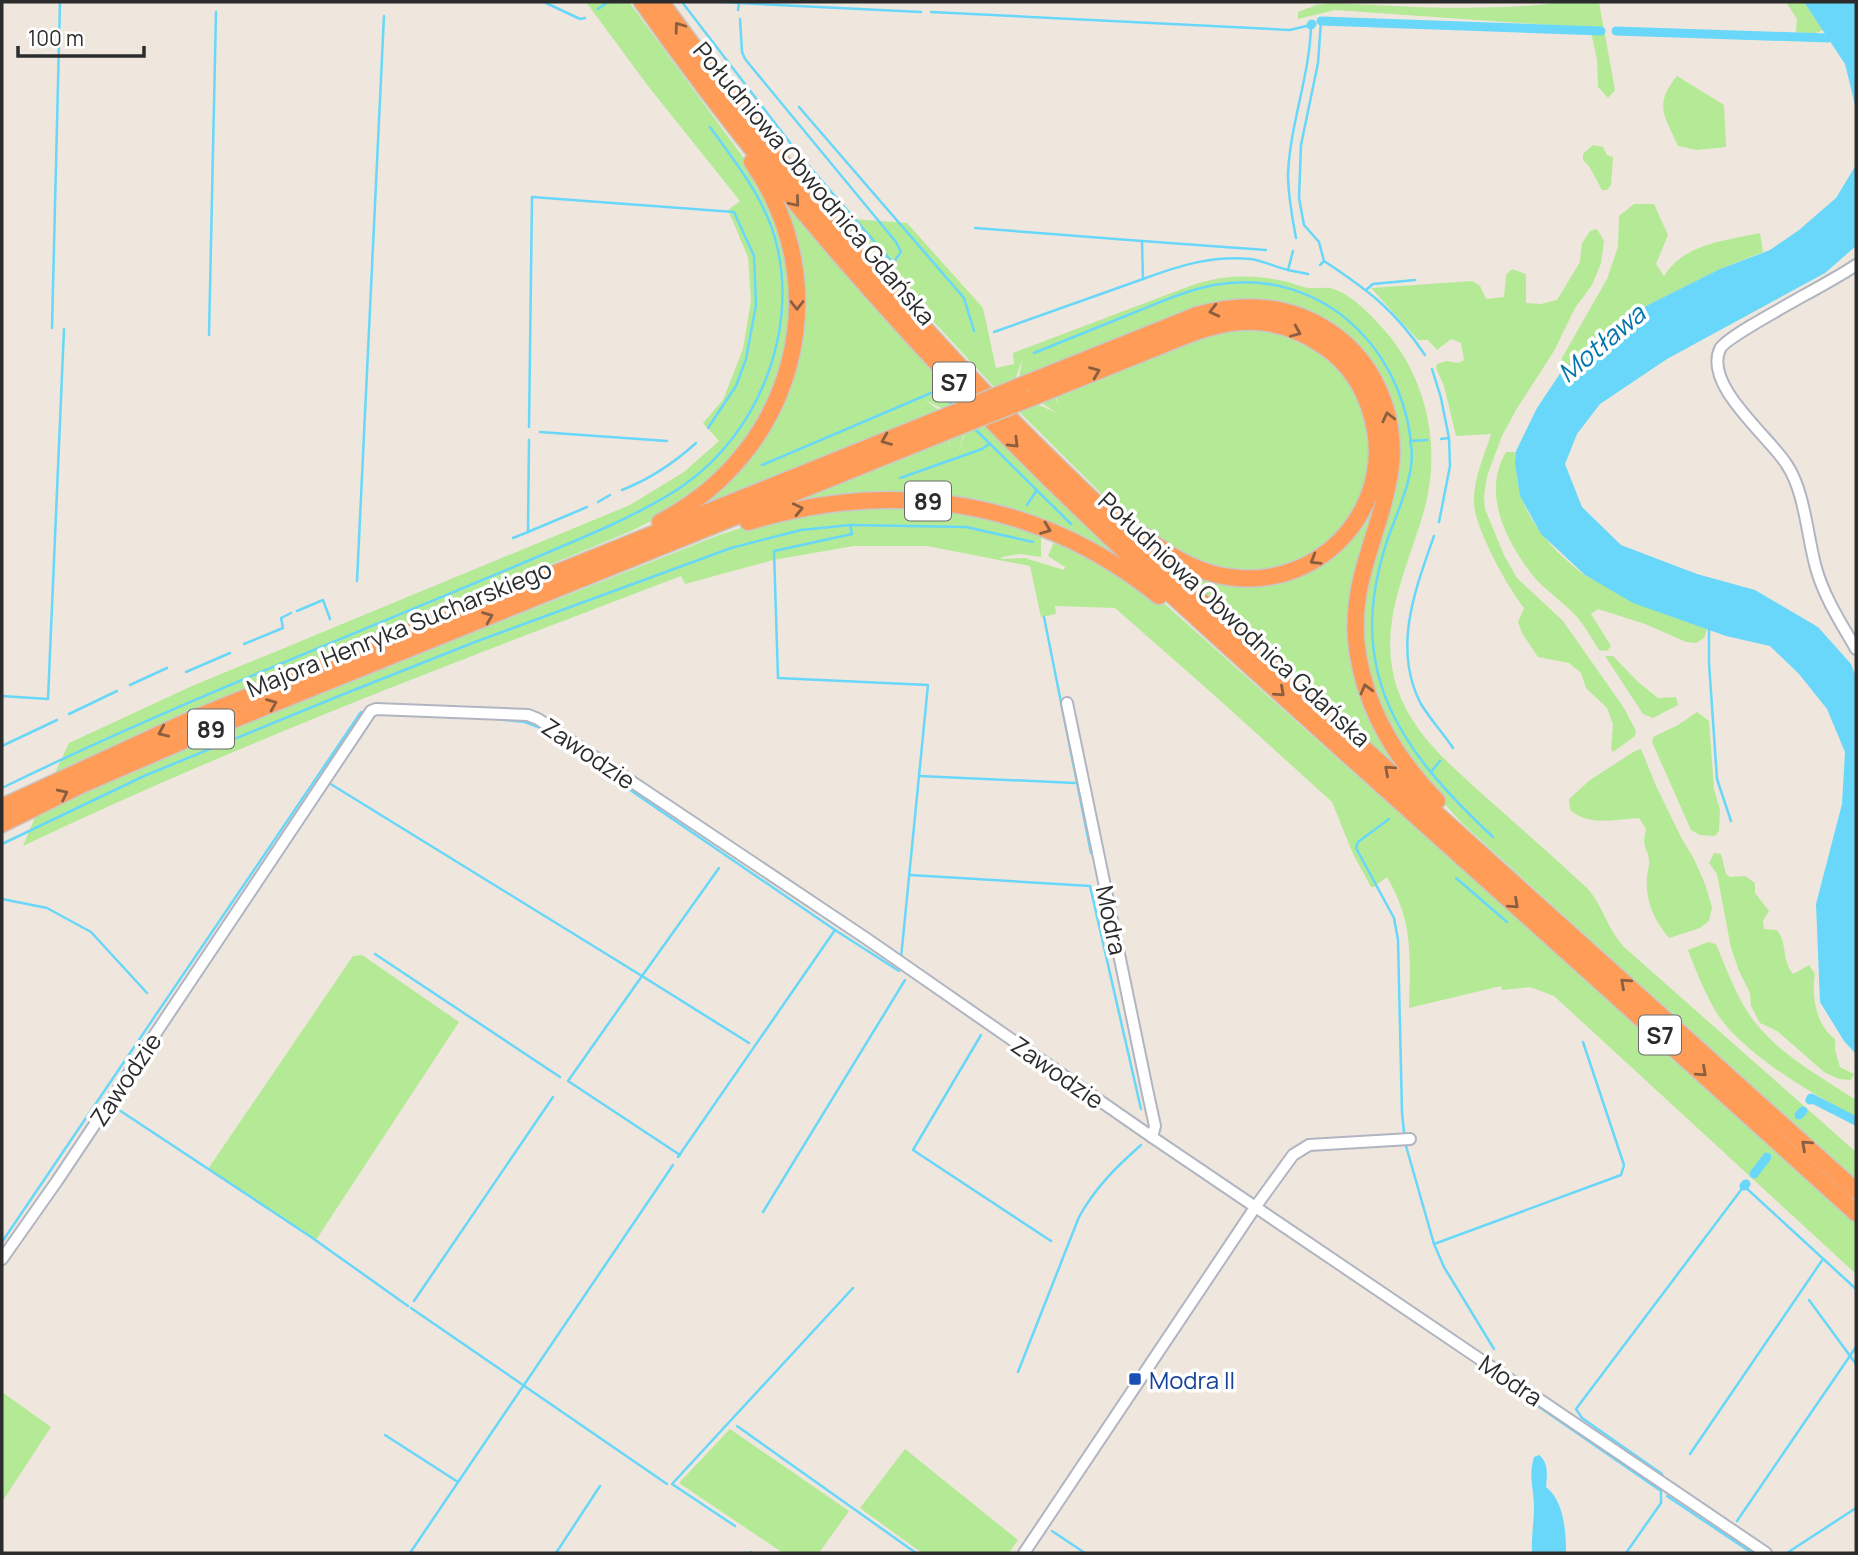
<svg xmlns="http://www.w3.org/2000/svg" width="1858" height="1555" viewBox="0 0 1858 1555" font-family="Manrope,sans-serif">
  <rect width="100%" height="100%" fill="#efe7dd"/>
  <g fill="#b4ea95">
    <polygon points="586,2 629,2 754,172 776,214 793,296 777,389 732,463 674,510 629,532 190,713 55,773 69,743 192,686 630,505 684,472 719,441 703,423 723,400 743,349 751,300 748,257 728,210 740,201 648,86"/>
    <path d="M1555,2H1599L1615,90L1608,98L1598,87L1597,59L1590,28L1335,10L1298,19V12L1316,5L1334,3C1408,7 1476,11 1549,4Z"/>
    <polygon points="1786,2 1804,2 1823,30 1814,34 1796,32 1797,19"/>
    <path d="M1677,76L1724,105L1726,147L1697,150L1678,146C1665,116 1653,105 1677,76Z"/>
    <polygon points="1593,145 1603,147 1607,155 1613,157 1611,185 1607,190 1602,190 1589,166 1583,160 1583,154"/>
    <polygon points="777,190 838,265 940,378 1133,568 983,506 774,510 946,437 954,455 948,440 964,433 958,453 965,433 943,409 925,400 939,410 924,416 925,418 671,521 731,475 797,342"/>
    <path d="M1634,204H1654L1668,235L1656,264L1664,276C1685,243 1725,241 1760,233L1763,252L1720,269L1630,314L1567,367L1562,365V358L1607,279L1618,247L1619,216Z"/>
    <path d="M838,218L907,223L983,308L996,368L1014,364L1013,353L1190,286C1220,275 1252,274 1284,281C1292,283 1301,287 1309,288C1316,289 1323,287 1330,288C1351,292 1378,322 1391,338C1430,388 1441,454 1423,514C1406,572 1377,626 1397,688C1414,737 1453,767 1490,801C1523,830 1556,859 1589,890C1603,907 1608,930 1624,947L1856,1152V1181L1463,824L1425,783L1387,729L1364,659L1362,606L1394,483L1368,361L1258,301L1019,378L1022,360L1015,380L1039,405L1057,413L1040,402L1055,397L1060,408L1055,394L1215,332L1260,328L1299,338L1339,367L1359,396L1371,452L1362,498L1332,541L1281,570L1215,571L1145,533L1126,518L993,386Z"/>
    <path d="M1597,229L1604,241L1601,263L1592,285L1575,308L1554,351L1516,410L1502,436L1487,476L1484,496L1485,509L1504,555L1517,578L1563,621L1624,708L1636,731L1635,736L1613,752L1611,749L1613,724L1607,708L1586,688L1581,673L1569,663L1538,657L1522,633L1518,622L1524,608C1508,588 1475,528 1474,504C1473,479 1484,457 1491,434L1456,436L1444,386L1436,368L1437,364L1446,361L1459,363L1464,360L1461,343L1451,339L1437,350L1428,340H1418L1371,288L1472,281L1480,286L1486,299L1504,297L1506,275L1512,269L1526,274V303L1541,304L1557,300L1580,262L1582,243L1590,231Z"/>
    <polygon points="1273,314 1332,341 1381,410 1386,467 1351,614 1396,763 1394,765 1179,570 1180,568 1212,581 1232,585 1261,585 1345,544 1381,429 1316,335 1202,324 1185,325 1209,318"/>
    <path d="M1506,452H1516C1512,505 1543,543 1583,574C1593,581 1607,585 1617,590C1647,604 1676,618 1707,629L1704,638L1696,643L1686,642L1645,624L1598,609L1591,614L1611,646L1607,651L1599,650C1592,639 1586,628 1578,618C1565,603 1547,592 1534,577C1507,543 1481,494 1506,452Z"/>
    <path d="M868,503L987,515L1041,537V557L1020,554L1002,557L1000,559L1025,558L1064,570L1065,567L1048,556L1053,544L1059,540L1136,582L1166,605L1430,841L1500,900L1856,1223V1274L1554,996L1530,987L1502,990L1501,986L1409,1008C1410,957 1414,924 1387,877L1374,887H1371L1353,854L1332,802L1214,695L1115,608L1055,606L1056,614L1041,617L1030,566L927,546H854L773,560L685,584L681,576C460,660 237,744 23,846L36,815L240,725L719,535L772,518Z"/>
    <polygon points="1605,656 1613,656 1638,682 1658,698 1676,697 1678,705 1653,718 1643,714"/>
    <polygon points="1697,712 1709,721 1714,789 1720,810 1719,831 1715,836 1700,835 1691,830 1652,742 1653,737 1678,725"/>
    <path d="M1641,749L1657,788L1682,839L1694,859L1705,884L1712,907L1709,921L1700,928L1669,938C1654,920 1645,901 1647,877C1647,872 1650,866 1649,861C1648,846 1641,850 1646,829L1639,818C1614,819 1591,827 1570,810L1569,799L1590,780L1635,751Z"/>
    <path d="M1714,853L1721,854L1726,874L1730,877L1745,876L1755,883V893L1769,911L1763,921L1764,929L1777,930C1788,944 1781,959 1793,974L1809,965L1815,974C1811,996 1816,1025 1835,1039V1050L1840,1067L1854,1074L1851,1080L1839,1079L1824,1072L1777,1031L1760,1023L1751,1006L1750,993L1739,971L1731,948L1717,874L1709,863Z"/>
    <path d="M1708,942L1716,944C1727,970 1737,999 1754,1021C1780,1055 1821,1077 1856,1100V1117C1814,1095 1754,1060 1724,1023C1711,1008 1695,969 1688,950Z"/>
    <polygon points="362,955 459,1022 316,1240 208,1169 353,956"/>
    <polygon points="2,1392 51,1427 2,1502"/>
    <polygon points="730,1429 849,1511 819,1553 783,1553 679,1483"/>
    <polygon points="905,1449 1018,1540 1009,1553 922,1553 860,1508"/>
  </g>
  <g fill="#68d7f9">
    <polygon points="1804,2 1854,2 1856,6 1856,109 1845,64"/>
    <polygon points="1856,165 1856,246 1825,273 1667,359 1600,404 1577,434 1565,464 1582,507 1621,545 1697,574 1755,590 1818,627 1851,664 1856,677 1856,1054 1844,1041 1820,1002 1816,904 1842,804 1845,752 1827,709 1799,674 1770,646 1726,636 1633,603 1585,575 1541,534 1520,496 1515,464 1516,451 1537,408 1561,372 1576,359 1630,314 1720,269 1770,250 1799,230 1836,198"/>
    <path d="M1539,1455C1549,1463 1547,1475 1546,1487C1564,1501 1566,1531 1566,1553H1532C1531,1538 1534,1523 1534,1508C1534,1488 1528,1478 1534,1457Z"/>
  </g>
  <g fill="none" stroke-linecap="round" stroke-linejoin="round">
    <g stroke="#68d7f9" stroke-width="2.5">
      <polyline points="537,2 544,2 580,19 585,18"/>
      <polyline points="682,2 801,157 893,263 901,252 896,242 745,59 742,52 740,19"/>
      <polyline points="721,2 739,3 738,10"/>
      <polyline points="739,3 921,12"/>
      <polyline points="598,9 608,2"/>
      <path d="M931,12L1290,30L1311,25C1310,75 1290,124 1288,174C1288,196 1292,216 1296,238"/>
      <polyline points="799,107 964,298 974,331"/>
      <polyline points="975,228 1142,241"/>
      <path d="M1266,250L1142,241L1143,279C1178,266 1212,255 1251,259C1263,261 1276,267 1288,270"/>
      <polyline points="1293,251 1288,270 1308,274"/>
      <path d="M1324,261C1368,290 1395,310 1425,355"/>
      <polyline points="1320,265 1324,261 1319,242 1304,225 1299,198 1301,145 1318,63 1321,21"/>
      <polyline points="1367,289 1373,284 1415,280"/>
      <polyline points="52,328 60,2"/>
      <polyline points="994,332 1143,279"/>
      <polyline points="209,335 216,12"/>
      <path d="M1034,353C1069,339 1103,325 1138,311C1163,301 1188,290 1214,285C1317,267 1399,342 1411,441L1427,440"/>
      <polyline points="1432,369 1441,398 1449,438 1441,439"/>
      <polyline points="529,427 532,197 734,212 754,256 756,305 746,359 736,386 708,428"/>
      <polyline points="974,428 1071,524"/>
      <polyline points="540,432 667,441"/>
      <path d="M1410,441C1418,469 1398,510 1388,538C1343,671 1399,749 1493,837"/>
      <polyline points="762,465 938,390 955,408"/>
      <polyline points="900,478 982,449 989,444"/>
      <path d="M622,490C650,479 674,463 696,443"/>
      <polyline points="598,502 610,495"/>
      <polyline points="1027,505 1037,490"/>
      <polyline points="1439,522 1450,466 1449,438"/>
      <polyline points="850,525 852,534 774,551 778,678 928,685 901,958"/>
      <polyline points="528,532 587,507"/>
      <path d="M1434,536C1415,590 1392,649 1421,704C1430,719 1443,733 1453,748"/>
      <polyline points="513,538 528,532 529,440"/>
      <polyline points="357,581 384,16"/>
      <polyline points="297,611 323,600 330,619"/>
      <polyline points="1044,617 1091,853"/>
      <polyline points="1709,630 1709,663 1717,779 1731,821"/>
      <polyline points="244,644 283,628 281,618 291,613"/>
      <polyline points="186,672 230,653"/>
      <polyline points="130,685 167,668"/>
      <polyline points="2,696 48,699 64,329"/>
      <polyline points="69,714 117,691"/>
      <polyline points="496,719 525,722 538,727 835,930"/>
      <polyline points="2,746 57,720"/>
      <polyline points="1431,772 1440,761"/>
      <polyline points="919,776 1075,783"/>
      <polyline points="329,783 642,976 719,868"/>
      <path d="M2,788C200,691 407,615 609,526C635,514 661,501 684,485C757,434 798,334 777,246C767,201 736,163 710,127"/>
      <polyline points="1389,819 1358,842 1356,848 1394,918 1398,940 1402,1113 1404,1132"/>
      <polyline points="2,844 144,776 339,696 475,642 731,548 801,530 850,525 966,527 1033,542"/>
      <polyline points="910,875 1090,886 1141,1109"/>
      <polyline points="1456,878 1507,922"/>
      <polyline points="2,899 47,908 91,932 147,993"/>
      <polyline points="375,954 560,1077"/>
      <polyline points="981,1035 913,1150 1051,1241"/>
      <polyline points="124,1090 113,1106 311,1237 408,1306"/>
      <polyline points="1406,1146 1434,1244 1444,1267 1494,1349"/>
      <polyline points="680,1155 568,1081 642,976 749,1043"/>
      <polyline points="678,1157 835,930 899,971"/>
      <polyline points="763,1212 905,980"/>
      <polyline points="2,1242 361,712"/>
      <polyline points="1434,1244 1621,1175 1624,1165 1583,1042"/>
      <polyline points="1809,1300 1856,1364"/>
      <polyline points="414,1301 553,1097"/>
      <polyline points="411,1308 667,1484"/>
      <polyline points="1480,1366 1661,1491 1661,1503 1626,1553"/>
      <path d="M1018,1372L1079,1217C1095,1188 1116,1167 1141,1145"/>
      <polyline points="737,1426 916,1553"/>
      <polyline points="385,1435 458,1482"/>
      <polyline points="1690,1454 1823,1259"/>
      <polyline points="1662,1474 1582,1418 1576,1409 1744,1186 1856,1289"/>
      <polyline points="1667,1496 1752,1553"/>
      <polyline points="1737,1521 1856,1347"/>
      <polyline points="735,1526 672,1484 853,1288"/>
      <polyline points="1052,1531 1085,1553"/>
      <polyline points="410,1553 673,1165"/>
      <polyline points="556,1553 600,1486"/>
      <polyline points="751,1553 751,1552"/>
      <polyline points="1787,1553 1856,1508"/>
    </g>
    <g stroke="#68d7f9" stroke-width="9">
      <polyline points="1321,21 1601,31"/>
      <polyline points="1311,25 1312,24"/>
      <polyline points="1616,31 1828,38"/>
      <polyline points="1810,1100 1811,1098 1856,1121"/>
      <polyline points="1799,1115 1803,1111"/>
      <polyline points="1754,1174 1767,1157"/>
      <polyline points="1744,1186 1746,1184"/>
    </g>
    <defs>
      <g id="minor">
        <path d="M1856,265C1833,282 1727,334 1720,349C1703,386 1771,438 1787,465C1805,492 1807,536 1816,568C1824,597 1841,623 1856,649"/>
        <polyline points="1067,703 1148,1094 1155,1126 1152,1137"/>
        <polyline points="2,1259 57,1181 371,711 376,709 528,715 538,719 867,939 1152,1137 1766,1553"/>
        <polyline points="1024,1553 1256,1206 1293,1155 1309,1145 1410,1139"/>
      </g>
      <g id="highway">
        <path d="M642,2C746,150 864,289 990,419C1104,537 1228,646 1349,756C1518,908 1688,1060 1856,1213"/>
        <path d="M661,2C760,140 868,271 986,394C1114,526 1252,647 1389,771C1545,911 1701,1051 1856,1191"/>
        <path d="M1020,386L1197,315C1243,302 1288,304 1329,331C1379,364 1401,426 1388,484C1377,539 1352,579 1356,639C1362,703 1392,755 1437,801"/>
        <path d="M1031,398C1071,382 1110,366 1150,350C1179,339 1209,324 1241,322C1272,320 1301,330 1326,348C1346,362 1361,383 1369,407C1402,499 1326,591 1229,577C1197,573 1169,556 1144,536"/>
        <path d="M660,522C794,453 840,288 752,162"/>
        <path d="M748,522C896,478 1038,499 1159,596"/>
        <polyline points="2,807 190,720 949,415"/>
        <polyline points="2,824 79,786 213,728 960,426"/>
      </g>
    </defs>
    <use href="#minor" stroke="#b1b5c1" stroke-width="14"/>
    <use href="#highway" stroke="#c8c8c8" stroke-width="19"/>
    <use href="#minor" stroke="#fff" stroke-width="10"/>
    <use href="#highway" stroke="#ff9c58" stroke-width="16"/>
    <defs>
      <g id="highway-bridge">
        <polyline points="949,415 1020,386"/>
        <polyline points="960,426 1031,398"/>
      </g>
    </defs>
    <use href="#highway-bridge" stroke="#c8c8c8" stroke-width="19" stroke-linecap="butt"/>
    <use href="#highway-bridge" stroke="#ff9c58" stroke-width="16"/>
  </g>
  <defs><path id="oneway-chevron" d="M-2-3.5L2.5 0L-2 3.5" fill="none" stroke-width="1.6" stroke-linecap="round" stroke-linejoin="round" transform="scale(1.75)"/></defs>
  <g stroke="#8b5e40">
    <use href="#oneway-chevron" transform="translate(679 27) rotate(-126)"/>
    <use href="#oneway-chevron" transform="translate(795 202) rotate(50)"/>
    <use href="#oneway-chevron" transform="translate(797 305) rotate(90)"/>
    <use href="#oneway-chevron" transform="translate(1214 311) rotate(166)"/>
    <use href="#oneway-chevron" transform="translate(1296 332) rotate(23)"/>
    <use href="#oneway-chevron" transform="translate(1095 372) rotate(-22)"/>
    <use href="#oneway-chevron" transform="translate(1388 417) rotate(-103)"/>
    <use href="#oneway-chevron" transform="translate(886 440) rotate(158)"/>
    <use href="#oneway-chevron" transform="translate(1014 443) rotate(45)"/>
    <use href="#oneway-chevron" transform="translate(798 509) rotate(-13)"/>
    <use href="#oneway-chevron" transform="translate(1046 529) rotate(21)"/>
    <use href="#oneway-chevron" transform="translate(1315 560) rotate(149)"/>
    <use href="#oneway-chevron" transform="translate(488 617) rotate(-22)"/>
    <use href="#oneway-chevron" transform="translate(1366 689) rotate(-105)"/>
    <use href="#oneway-chevron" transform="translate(1280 692) rotate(42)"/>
    <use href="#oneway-chevron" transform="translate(272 704) rotate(-22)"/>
    <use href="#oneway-chevron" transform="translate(163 732) rotate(156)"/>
    <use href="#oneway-chevron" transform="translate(1389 770) rotate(-138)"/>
    <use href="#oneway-chevron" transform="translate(63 794) rotate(-26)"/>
    <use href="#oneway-chevron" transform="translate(1514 904) rotate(42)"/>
    <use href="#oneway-chevron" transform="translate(1625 983) rotate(-138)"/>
    <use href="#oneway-chevron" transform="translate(1702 1072) rotate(42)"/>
    <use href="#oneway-chevron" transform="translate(1806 1145) rotate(-138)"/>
  </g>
  <rect fill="#1a4fb4" stroke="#fff" stroke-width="2.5" x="1128" y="1372" width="14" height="14" rx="3.5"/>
  <g text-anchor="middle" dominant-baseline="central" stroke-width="7" stroke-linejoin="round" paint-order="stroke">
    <g fill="#fff" stroke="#6b6b6b" stroke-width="2">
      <rect x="933" y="362.5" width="42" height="39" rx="5"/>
      <rect x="905" y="481.5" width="46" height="39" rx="5"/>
      <rect x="188" y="709.5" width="46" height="39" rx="5"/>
      <rect x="1639" y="1015.5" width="42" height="39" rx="5"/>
    </g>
    <g font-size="23" font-weight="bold" fill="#2c2c2c">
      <text x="954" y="382">S7</text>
      <text x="928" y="501">89</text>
      <text x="211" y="729">89</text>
      <text x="1660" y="1035">S7</text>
    </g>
    <g font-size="24" fill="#2c2c2c" stroke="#fff">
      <text transform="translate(815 183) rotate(50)">Południowa Obwodnica Gdańska</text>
      <text transform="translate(1235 619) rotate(43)">Południowa Obwodnica Gdańska</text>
      <text transform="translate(399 628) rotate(-22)">Majora Henryka Sucharskiego</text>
      <text transform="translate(589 753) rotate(34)">Zawodzie</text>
      <text transform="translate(1112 920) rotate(78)">Modra</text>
      <text transform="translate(1058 1072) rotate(35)">Zawodzie</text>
      <text transform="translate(125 1079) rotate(-56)">Zawodzie</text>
      <text transform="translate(1511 1380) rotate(34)">Modra</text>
    </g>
    <g font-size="24" fill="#164399" stroke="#fff" text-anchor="start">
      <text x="1149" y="1379">Modra II</text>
    </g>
    <g font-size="26" font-style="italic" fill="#0275aa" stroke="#fff">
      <text transform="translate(1601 343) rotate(-40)">Motława</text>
    </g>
  </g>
  <rect width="1858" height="1555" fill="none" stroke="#2c2c2c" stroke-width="7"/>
  <path d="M18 46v10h126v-10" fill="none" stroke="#2c2c2c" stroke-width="3.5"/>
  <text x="28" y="46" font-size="21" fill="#2c2c2c" stroke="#ffffff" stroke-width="5" paint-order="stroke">100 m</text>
</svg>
